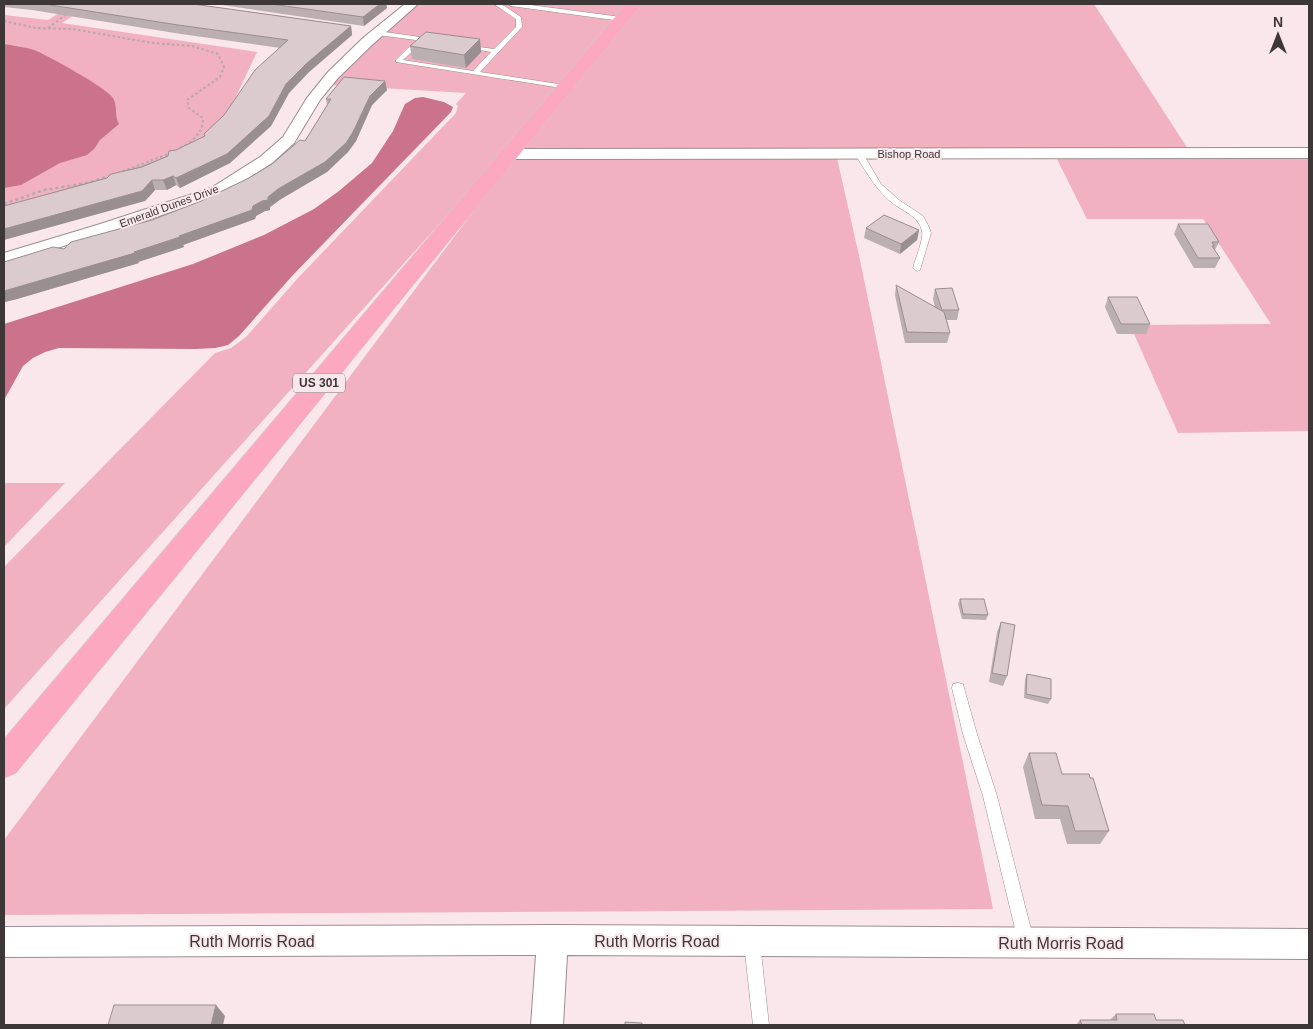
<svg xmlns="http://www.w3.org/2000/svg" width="1313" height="1029" viewBox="0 0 1313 1029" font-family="Helvetica,sans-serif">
  <rect width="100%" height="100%" fill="#f9e7eb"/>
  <g fill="#f1b1c0">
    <polygon points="73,4 90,4 62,23 257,52 216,139 147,176 4,215 4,15 48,20"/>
    <polygon points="418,4 628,4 502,154 4,709 4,567 215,353 231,348 246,337 298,278 456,113 458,106 456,104 466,93 331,85 383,34"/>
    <polygon points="640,4 1094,4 1188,149 519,151"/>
    <polygon points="1056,157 1309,157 1309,431 1178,433 1130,325 1271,324 1203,219 1087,219"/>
    <polygon points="513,158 837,158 860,260 993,909 4,915 4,840"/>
    <polygon points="4,483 65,483 4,547"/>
  </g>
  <g fill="#ca738a">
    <path d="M4,44C14,46 25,47 34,50C47,55 107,88 113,98C118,107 114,115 119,124L100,140L94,149L87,155L60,163L21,185L4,188Z"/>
    <polygon points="423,97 444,102 453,107 451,112 292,276 239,336 228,345 215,348 196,349 59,348 45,352 33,358 23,366 4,400 4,324 193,264 264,235 314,209 339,191 372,163 393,131 405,104 415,98"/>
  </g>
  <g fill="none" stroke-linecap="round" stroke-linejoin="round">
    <defs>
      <g id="lane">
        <polygon points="494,4 501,4 521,17 522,27 480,72 565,85 569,87 568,89 396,62 396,60 416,40 378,35 375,33 378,31 427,38 427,40 423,41 403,60 473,71 491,52 464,47 464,45 494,49 516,27 516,19"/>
        <polygon points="508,4 523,4 621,17 624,19 621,21 511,6"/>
        <path d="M856,152H862L881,184L899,200L923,216L928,225L931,233L920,270L917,271L913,268C915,259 924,239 922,231C919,217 905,212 895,205C877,192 867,173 855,154Z"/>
        <polygon points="958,683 963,684 964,688 977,734 997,796 1034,941 1031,946 1026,949 1021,946 1018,941 983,796 963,734 952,688 953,684"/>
        <polygon points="752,935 757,938 760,943 769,1025 753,1025 744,943 747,938"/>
      </g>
      <g id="street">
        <polygon points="405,4 418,4 373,44 338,78 320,100 294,143 272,163 223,194 109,233 4,263 4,253 97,225 211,188 260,157 283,137 307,98 328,72 363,38"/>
        <polygon points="1309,148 1309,158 509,159 503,157 501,154 503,151 509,149"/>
        <polygon points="553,925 1309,929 1309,959 567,955 563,1025 531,1025 536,955 4,957 4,927"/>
      </g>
      <polygon id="primary" points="626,4 642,4 16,773 4,778 4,739"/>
    </defs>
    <use href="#lane" stroke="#9c8d90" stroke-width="1"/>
    <use href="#street" stroke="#9c8d90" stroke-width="2"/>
    <use href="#primary" stroke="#cdcbcb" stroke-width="1"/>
    <g stroke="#b6a8ab" stroke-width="2" stroke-dasharray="2.5 2.5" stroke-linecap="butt">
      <path d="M4,21L36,28L72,29L153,43L192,46L218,54L224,67L220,77L187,100L189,108L203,118C204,133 191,142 179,149"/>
      <polyline points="48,28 68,13"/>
      <polyline points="118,173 171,153"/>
    </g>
    <polyline stroke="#b6a8ab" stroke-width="2.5" stroke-dasharray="3 3" stroke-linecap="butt" points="4,204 44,190 87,183 113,175"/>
    <use href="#lane" fill="#fff" fill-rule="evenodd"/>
    <use href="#street" fill="#fff" fill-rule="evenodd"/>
    <use href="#primary" fill="#fda8c1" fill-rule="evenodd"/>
  </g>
  <g fill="#bcafb1">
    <polygon points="4,4 193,4 351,26 352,35 309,72 289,93 271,126 230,163 180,188 176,185 167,190 155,190 145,201 107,178 168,156 176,150 204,137 204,134 224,115 280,48 181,34 32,10 4,7"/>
    <polygon points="215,4 386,4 387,8 364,26"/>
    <polygon points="480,39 481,52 466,68 412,59 410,46"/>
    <polygon points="385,81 387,90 372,105 356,141 348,152 327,172 281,199 270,207 270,210 265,211 256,216 255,219 183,245 184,247 138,262 139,263 17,299 5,302 4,300 4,262 64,249 152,220 201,201 249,178 272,164 305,141 327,105 326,99"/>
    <polygon points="1178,224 1219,242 1215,250 1220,258 1215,268 1194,268 1174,234"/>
    <polygon points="866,228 919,230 917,240 900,254 864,238"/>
    <polygon points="896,285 935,307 933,299 935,289 959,310 957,320 947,320 950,333 947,343 905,343 895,295"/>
    <polygon points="1108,297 1150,324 1146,334 1117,334 1105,307"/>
    <polygon points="960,599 988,615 986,620 962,619 958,604"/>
    <polygon points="1001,622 1007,676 1003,686 989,682 997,632"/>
    <polygon points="1027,674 1051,699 1048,704 1024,698 1025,679"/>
    <polygon points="1029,753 1062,774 1109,831 1100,844 1067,844 1060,819 1035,819 1023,767"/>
    <polygon points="1116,1014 1156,1020 1185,1025 1076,1025 1080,1020 1110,1020"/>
  </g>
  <g fill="#998e90">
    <polygon points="380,4 386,4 387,8 364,26 363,17"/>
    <polygon points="351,26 352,35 309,72 289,93 271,126 230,163 180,188 176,178 286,84 307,63"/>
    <polygon points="480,39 481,52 466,68 464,55"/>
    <polygon points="385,81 387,90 372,105 356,141 348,152 327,172 281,199 270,207 270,210 265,211 256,216 255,219 183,245 184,247 138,262 139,263 17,299 5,302 4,300 4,291 134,252 179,236 253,206 268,197"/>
    <polygon points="173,176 176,185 167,190 163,180"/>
    <polygon points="152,180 155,190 145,201 4,240 4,229"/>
    <polygon points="919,230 917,240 900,254 901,244"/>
    <polygon points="216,1005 225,1016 223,1025 211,1025"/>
  </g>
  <g fill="#dbcbce" stroke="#998e90">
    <polygon points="44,4 193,4 351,26 307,63 286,84 269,116 227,154 176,178 173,176 163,180 152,180 142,191 4,229 4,206 107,178 111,174 142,167 168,156 169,151 176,150 205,136 204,134 224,115 255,70 288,40 178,25"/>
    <polygon points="271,4 380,4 363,17"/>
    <polygon points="426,32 480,39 464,55 410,46"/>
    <polygon points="344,77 385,81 370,96 353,132 346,143 325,162 278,189 268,197 268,200 262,201 253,206 252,210 179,236 180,237 134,252 135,253 4,291 4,262 53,247 64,249 71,242 152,220 201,201 249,178 272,164 300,140 305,141 331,99 326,99"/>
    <polygon points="884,215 919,230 901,244 866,228"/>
    <polygon points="1178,224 1208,224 1219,242 1212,242 1214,246 1212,246 1220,258 1198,258"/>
    <polygon points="896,285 944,312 950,333 907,332"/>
    <polygon points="952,288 959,310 942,310 935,289"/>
    <polygon points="1108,297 1137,297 1150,324 1121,324"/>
    <polygon points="960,599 984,599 988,615 963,614"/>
    <polygon points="1001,622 1015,625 1007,676 992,673"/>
    <polygon points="1027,674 1051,679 1051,699 1026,694"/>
    <polygon points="1029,753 1056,753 1062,774 1089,774 1090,778 1093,778 1109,831 1075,831 1068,806 1042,805"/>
    <polygon points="114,1005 216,1005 211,1025 108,1025"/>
    <polygon points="1116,1014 1154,1014 1156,1020 1183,1020 1185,1025 1082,1025 1080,1020 1117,1020"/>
    <polygon points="625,1022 642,1023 642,1025 625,1025"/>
  </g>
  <g text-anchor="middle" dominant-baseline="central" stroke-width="4" stroke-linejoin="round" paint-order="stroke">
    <g font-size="11" fill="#3e3738" stroke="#f9e7eb">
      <text x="909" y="154">Bishop Road</text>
      <text transform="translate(169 206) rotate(-20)">Emerald Dunes Drive</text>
    </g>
    <rect fill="#f9e7eb" stroke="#766c6e" stroke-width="1" x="293" y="373.5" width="52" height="19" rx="4"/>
    <g font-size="12" font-weight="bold" fill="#3e3738">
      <text x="319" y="383">US 301</text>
    </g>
    <g font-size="16" fill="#3e3738" stroke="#f9e7eb">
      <text x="252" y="941">Ruth Morris Road</text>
      <text x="657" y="941">Ruth Morris Road</text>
      <text x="1061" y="943">Ruth Morris Road</text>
    </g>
  </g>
  <rect width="1313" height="1029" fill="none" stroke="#3e3738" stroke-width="10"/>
  <g transform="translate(1278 35)" stroke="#f9e7eb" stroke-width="4" paint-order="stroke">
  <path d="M0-4L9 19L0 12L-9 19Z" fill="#3e3738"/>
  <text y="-8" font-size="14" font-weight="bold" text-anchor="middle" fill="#3e3738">N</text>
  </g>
</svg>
